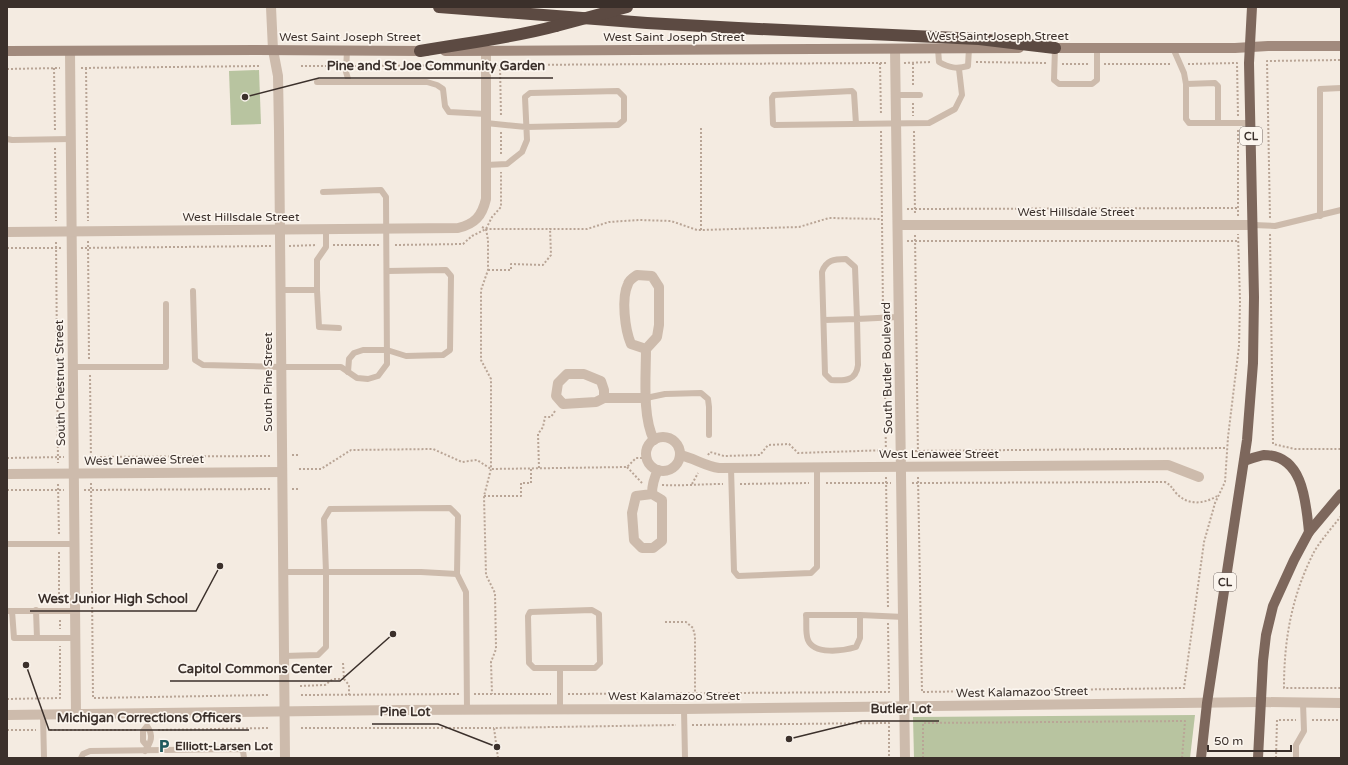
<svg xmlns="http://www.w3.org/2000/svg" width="1348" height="765" viewBox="0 0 1348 765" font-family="'Varela Round',sans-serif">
  <rect width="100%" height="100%" fill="#f4ebe1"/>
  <g fill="#b8c4a0">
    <polygon points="259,70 261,124 231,125 229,71"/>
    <polygon points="1195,715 1190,758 914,758 913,717"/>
  </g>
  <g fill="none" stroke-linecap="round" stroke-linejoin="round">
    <g stroke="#b9a596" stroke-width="2" stroke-dasharray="2 2" stroke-linecap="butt">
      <polyline points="976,62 1048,63"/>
      <polyline points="880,63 881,115"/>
      <polyline points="904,63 932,62"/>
      <polyline points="913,63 913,86"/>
      <polyline points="1062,64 1090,64"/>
      <polyline points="1104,64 1172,64"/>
      <polyline points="1188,64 1237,63 1238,116"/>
      <polyline points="496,65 886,63"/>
      <polyline points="500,65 501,116"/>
      <polyline points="301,66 338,66"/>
      <polyline points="354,66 476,65"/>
      <polyline points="54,68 55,131"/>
      <polyline points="81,68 261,66"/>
      <polyline points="86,68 88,221"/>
      <polyline points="7,69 60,68"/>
      <polyline points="913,103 913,116"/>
      <polyline points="1238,130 1238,216"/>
      <polyline points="881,131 883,311"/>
      <polyline points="914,131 915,214"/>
      <polyline points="501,132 501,156"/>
      <polyline points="55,148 56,221"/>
      <polyline points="907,209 1238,208"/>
      <polyline points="1270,218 1267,61 1341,60"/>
      <polyline points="482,227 486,229 587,229 609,222 639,220 671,221 697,230 701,230 799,227 829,218 881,219"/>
      <polyline points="486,229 488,240 488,270 481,290 481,360 491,379 491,469 484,496 486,575 495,593 496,649 491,662 492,694"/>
      <polyline points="701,230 701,128"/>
      <polyline points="1270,234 1273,444 1295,449 1341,449"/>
      <polyline points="915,235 918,456"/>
      <polyline points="88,241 89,359"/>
      <polyline points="907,241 1239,241"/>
      <polyline points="56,242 58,463"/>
      <polyline points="333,245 379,245"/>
      <polyline points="395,245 463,244 472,236 486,229 492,217 501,207 501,172"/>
      <polyline points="289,246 317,245"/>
      <polyline points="7,248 63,248"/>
      <polyline points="81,248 271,246"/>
      <polyline points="488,270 511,270 511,264 543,265 551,255 550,228"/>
      <polyline points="884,325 886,457"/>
      <polyline points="90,375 91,463"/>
      <polyline points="911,451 1227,448"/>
      <polyline points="292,455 298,455"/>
      <polyline points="708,455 710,452 724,456 760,455 768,445 789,444 798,453 890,450"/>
      <polyline points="84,457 272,456"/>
      <polyline points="7,458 64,457"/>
      <polyline points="627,467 642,483"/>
      <polyline points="539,468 538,434 543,427 545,417 551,417 555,411"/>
      <polyline points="299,469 321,469 351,450 433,449 462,462 477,460 491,469 627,467 636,458 647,458"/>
      <polyline points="886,477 888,609"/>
      <polyline points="918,477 922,692 1184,688 1204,542 1215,503 1225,482 1228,437 1239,346 1240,301 1238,234"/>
      <polyline points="91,483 93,698 268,695"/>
      <polyline points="826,483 891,483"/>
      <path d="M912,483L1165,482C1171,485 1172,488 1176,493C1188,506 1204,504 1217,496"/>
      <polyline points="58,484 59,535"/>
      <polyline points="692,484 698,473"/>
      <polyline points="740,484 809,483"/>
      <path d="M662,485C683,486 702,484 723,484"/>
      <polyline points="292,489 299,489"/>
      <polyline points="7,490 64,490"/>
      <polyline points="84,490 272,489"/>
      <polyline points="484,496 521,496 521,483 531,483 531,469"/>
      <path d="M1341,516C1332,528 1318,543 1312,556C1291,599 1284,641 1284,688H1341"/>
      <polyline points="59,552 59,603"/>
      <polyline points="60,620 60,629"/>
      <polyline points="665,622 686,622 693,628 695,636 695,693"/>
      <polyline points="343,663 344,679 349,685 349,695"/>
      <polyline points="300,686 325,685 333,679 344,679"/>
      <polyline points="474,694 551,694"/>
      <polyline points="568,694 889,692 888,623"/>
      <polyline points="301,695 459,694"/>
      <polyline points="7,699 60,698 60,646"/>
      <polyline points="1312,720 1341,720"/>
      <polyline points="692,725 889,723 889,758"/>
      <polyline points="301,728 494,728"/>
      <polyline points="7,730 36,730"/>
      <polyline points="50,730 136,730"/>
      <polyline points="158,730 268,728"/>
      <polyline points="498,758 494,728 676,725"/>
      <polyline points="923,758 923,723 1185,721 1182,758"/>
      <polyline points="1276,758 1277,720 1296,720"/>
    </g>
    <g stroke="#cdbbac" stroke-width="6">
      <polyline points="1055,48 1054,80 1059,84 1092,84 1097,80 1097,48"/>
      <polyline points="1173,48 1184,73 1186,84"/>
      <path d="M938,49L939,62C949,68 957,69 968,66L969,48"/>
      <polyline points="347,50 346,72 349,82"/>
      <polyline points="317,82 427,82 437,85 443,89 445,106 449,112 486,114"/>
      <polyline points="896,95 920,95"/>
      <polyline points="486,123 526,127 618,125 624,120 624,97 618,91 530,93 525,97 527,140 522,152 507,164 486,165"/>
      <path d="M1218,123V86L1215,83L1186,84V119L1189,123C1209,123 1230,123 1251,123"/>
      <polyline points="856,124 854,93 852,91 774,95 772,98 773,124 775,125 929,123 955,109 962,95 959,69"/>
      <polyline points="7,139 12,140 71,139"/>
      <polyline points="1320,216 1320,89 1341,88"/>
      <polyline points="1253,225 1275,226 1341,210"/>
      <polyline points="280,290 317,290 317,260 326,247 326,229"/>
      <polyline points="317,290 319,327 339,328"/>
      <polyline points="193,291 195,360 203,365 281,367 341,367 357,378 368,379 378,376 387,364 386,197 381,190 323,192"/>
      <path d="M824,320L857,319L855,267L846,259C834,259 826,260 822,272L825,374L831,380C845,381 856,381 858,365L857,319L898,317"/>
      <polyline points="73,367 166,367 166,304"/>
      <polyline points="348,372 349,359 354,353 363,350 387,350 406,356 443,355 450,350 451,276 446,270 387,271"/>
      <polyline points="646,398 665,394 701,393 708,399 709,407 709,435"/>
      <polyline points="731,468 734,571 738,576 811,573 817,567 817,468"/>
      <polyline points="7,544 75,544"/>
      <polyline points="283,572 326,572 324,519 330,509 450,508 458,516 457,574 466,592 467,710"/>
      <polyline points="36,610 37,638"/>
      <polyline points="7,611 75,611"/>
      <polyline points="12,611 14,638 76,638"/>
      <path d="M860,615H806C807,622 805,633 808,640C814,655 843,651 856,647L860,638V615L904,617"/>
      <polyline points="284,656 318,655 326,647 326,572 421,572 457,574"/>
      <polyline points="560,668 534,668 529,663 528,616 530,612 592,610 599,614 600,663 595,668 560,668 560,710"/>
      <polyline points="684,709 685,758"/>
      <polyline points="43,715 44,758"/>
      <path d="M145,751C151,742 154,736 147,726L143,731V741L148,747"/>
      <polyline points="81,758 83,754 90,751 240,749 243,751 244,758"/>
      <polyline points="1296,758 1296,745 1304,731 1303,703"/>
    </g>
    <g stroke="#cdbbac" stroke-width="10">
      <polyline points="895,49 905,758"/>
      <polyline points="70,51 76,714"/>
      <polyline points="898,225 1253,225"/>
      <path d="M7,232L458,228C475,224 482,216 486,199V51"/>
      <path d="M646,349L631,344C625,330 621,298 628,284C629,280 634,277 637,275L652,276L659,287V325L657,337L646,349C646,375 642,417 654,440"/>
      <polyline points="604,398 604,390 601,381 584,374 567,374 558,383 556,396 563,404 596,402 604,398 646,398"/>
      <circle cx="663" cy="454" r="17"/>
      <path d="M680,455C694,458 705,466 719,468L1168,465L1199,477"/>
      <path d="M652,494L662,500V541L653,548H642L634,540L632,513L636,496L652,494C652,484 654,478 658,470"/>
      <polyline points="1261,702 1341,703"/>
    </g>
    <g stroke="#cdbbac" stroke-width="10">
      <polyline points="271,7 273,50 278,76 279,131 285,758"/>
      <polyline points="7,474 282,472"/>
      <polyline points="7,715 399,710 684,709 1261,702"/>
    </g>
    <g stroke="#a18a7d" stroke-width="10">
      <polyline points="1047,48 1235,48 1268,46 1341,46"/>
      <polyline points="7,51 257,50 427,51"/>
      <polyline points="445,51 1019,48"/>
    </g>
    <g stroke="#7d675c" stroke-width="10">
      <path d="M1244,461C1250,459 1258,456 1264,455C1304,455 1306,504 1309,532"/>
      <polyline points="1201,758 1207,703 1247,440 1253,363 1254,297 1249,63 1252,7"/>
      <polyline points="1258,758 1263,661 1266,635 1273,606 1294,560 1309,532 1341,494"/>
    </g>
    <g stroke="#5c4a42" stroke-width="12">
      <polyline points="439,7 647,23 738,28 979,39 1055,48"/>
      <path d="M420,51C466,43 512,38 556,26"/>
    </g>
    <polyline stroke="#5c4a42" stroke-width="12" points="556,26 627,7"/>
  </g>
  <defs>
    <symbol id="parking-bare" viewBox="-9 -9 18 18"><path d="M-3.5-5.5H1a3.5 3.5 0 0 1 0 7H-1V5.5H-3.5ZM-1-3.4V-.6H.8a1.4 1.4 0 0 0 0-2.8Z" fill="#1f5a5e" stroke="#fbf5ee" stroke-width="2.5" paint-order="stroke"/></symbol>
  </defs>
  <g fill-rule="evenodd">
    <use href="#parking-bare" x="154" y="736" width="20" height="20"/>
  </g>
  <g text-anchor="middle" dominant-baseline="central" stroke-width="3.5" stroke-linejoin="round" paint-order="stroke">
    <g fill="#fbf5ee" stroke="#756b66" stroke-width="1">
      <rect x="1240" y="127" width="22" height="18" rx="3"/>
      <rect x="1214" y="573" width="22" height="18" rx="3"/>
    </g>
    <g font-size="11" font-weight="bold" fill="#3b302b">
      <text x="1251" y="136">CL</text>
      <text x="1225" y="582">CL</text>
    </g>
    <g font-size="12" fill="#3b302b" stroke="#fbf5ee">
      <text x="998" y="36">West Saint Joseph Street</text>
      <text x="350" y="37">West Saint Joseph Street</text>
      <text x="674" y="37">West Saint Joseph Street</text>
      <text x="1076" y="212">West Hillsdale Street</text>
      <text x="241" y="217">West Hillsdale Street</text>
      <text transform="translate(887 368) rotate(-91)">South Butler Boulevard</text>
      <text transform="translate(268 382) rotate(-90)">South Pine Street</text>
      <text transform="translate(60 383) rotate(-91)">South Chestnut Street</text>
      <text x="939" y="454">West Lenawee Street</text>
      <text transform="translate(144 460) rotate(-1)">West Lenawee Street</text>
      <text transform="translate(1022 692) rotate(-1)">West Kalamazoo Street</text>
      <text x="674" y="696">West Kalamazoo Street</text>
    </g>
    <g font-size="12" font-weight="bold" fill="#3b302b" stroke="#fbf5ee" text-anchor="start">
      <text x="175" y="746">Elliott-Larsen Lot</text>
    </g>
  </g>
  <path fill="none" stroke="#3b302b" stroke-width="1.5" d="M245 97L319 78H553M220 566L196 611H30M393 634L340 681H170M789 739L862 721H939M497 747L438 724H372M26 665L49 730H249"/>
  <g fill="#3b302b" stroke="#fbf5ee" stroke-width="1.5">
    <circle cx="245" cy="97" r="4"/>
    <circle cx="220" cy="566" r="4"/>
    <circle cx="393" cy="634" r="4"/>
    <circle cx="789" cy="739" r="4"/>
    <circle cx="497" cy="747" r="4"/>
    <circle cx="26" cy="665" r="4"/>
  </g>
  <g font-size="13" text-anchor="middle" font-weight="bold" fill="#3b302b" stroke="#fbf5ee" stroke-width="3.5" stroke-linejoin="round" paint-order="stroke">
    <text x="436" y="70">Pine and St Joe Community Garden</text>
    <text x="113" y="603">West Junior High School</text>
    <text x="255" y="673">Capitol Commons Center</text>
    <text x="901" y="713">Butler Lot</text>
    <text x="405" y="716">Pine Lot</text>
    <text x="149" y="722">Michigan Corrections Officers</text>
  </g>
  <rect width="1348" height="765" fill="none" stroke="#3b302b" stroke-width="16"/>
  <path d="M1208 745v6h83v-6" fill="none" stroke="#3b302b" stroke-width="2"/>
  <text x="1214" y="745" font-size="12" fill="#3b302b" stroke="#fbf5ee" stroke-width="3" paint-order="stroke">50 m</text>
</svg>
